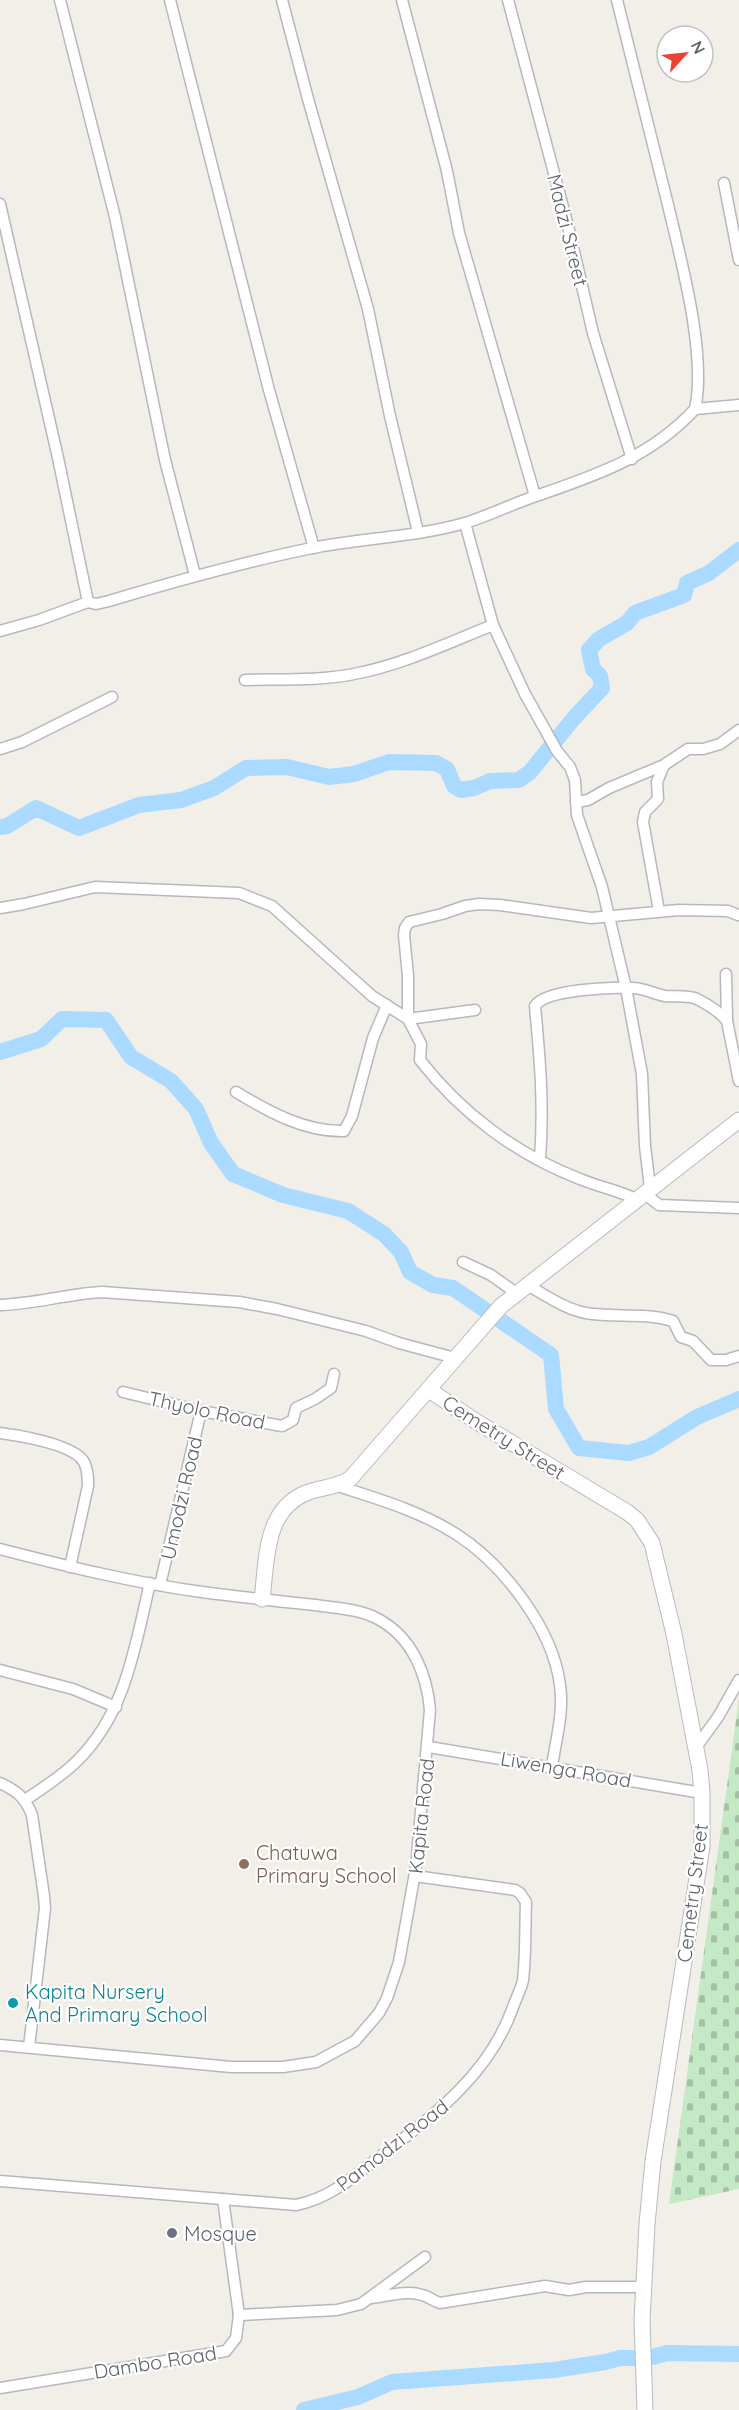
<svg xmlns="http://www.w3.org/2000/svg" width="739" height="2410" viewBox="0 0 739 2410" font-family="Quicksand,sans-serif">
  <defs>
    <pattern id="cemetery-stones" width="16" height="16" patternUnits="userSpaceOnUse" patternTransform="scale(1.5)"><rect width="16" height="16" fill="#c5e8c5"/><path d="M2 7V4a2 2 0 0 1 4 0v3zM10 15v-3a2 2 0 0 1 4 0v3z" fill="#a3c0a4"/></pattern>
  </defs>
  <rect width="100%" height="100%" fill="#f1efe8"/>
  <polygon fill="url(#cemetery-stones)" points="739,1699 739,2189 669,2204"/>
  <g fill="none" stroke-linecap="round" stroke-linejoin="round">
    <g stroke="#aadaff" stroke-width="16">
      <polyline points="0,827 7,826 36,808 79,828 139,805 181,800 214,788 246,768 287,767 329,777 354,774 389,762 436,763 447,769 454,786 461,790 474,788 490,781 519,780 530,772 574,718 602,688 600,676 593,669 589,650 599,639 627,623 635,613 684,595 687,583 709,573 739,550"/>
      <polyline points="0,1052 41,1039 62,1019 106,1020 131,1057 171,1081 196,1109 211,1143 233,1174 283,1195 348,1211 384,1234 401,1252 410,1272 433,1285 453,1288 551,1355 556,1409 579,1448 629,1453 649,1447 697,1417 739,1399"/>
      <polyline points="653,2357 667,2353 739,2354"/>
      <polyline points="304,2410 358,2397 392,2382 554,2370 605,2362 620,2358 633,2358"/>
    </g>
    <defs>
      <g id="street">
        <polyline points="60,0 115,217 165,460 195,575"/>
        <polyline points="170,0 269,390 314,548"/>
        <polyline points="282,0 308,99 368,309 390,416 418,532"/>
        <polyline points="402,0 447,171 459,233 535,496"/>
        <polyline points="508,0 568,226 593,333 632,459"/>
        <polyline points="724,183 739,260"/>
        <path d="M0,204L58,458L88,602L96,604L109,601C176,581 244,562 312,548C363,538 416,537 465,523C488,516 510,505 533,497C594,476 650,458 695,409C707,355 681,260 668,205C651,137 634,68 617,0"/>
        <polyline points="695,409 739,405"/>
        <polyline points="465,523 493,625 525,694 557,751 570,767 575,780 577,815 602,887 626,988 642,1074 645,1146 650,1188"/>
        <polyline points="0,631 39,620 88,602"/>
        <path d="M245,680C281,679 319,681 354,674C402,665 448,643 493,625"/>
        <polyline points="0,749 22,742 112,697"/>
        <polyline points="576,802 588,800 609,788 664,765 688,749 703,749 720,744 739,730"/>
        <path d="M0,908L24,904L95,887L239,893L272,906L372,996L408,1019L421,1044L420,1060C461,1113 517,1155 580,1179C599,1187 617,1190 636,1199"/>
        <polyline points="659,911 643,822 645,812 658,799 657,782 664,765"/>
        <polyline points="726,974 727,1020"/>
        <polyline points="475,1010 408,1019 408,976 404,935 405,928 409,922 442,914 465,906 479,904 500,905 591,918 679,910 728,911 738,915"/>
        <path d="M236,1092C269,1112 305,1132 344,1131L352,1116L373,1038L387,1005"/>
        <path d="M540,1159C544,1104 540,1060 535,1006C545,989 614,987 633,988C644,988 654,994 665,996C675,997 688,995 697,999C707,1004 720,1012 727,1021L739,1081"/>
        <polyline points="644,1193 659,1205 739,1208"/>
        <polyline points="463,1262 491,1275 516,1293"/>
        <path d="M527,1285C546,1295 564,1309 586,1313C614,1318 643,1312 673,1321L681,1337L693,1341L711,1360H726L739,1356"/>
        <path d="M0,1305C34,1304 67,1294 102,1292L239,1302L277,1309L366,1331L399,1343L455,1358"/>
        <polyline points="123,1392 201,1411 282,1426 293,1420 296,1408 315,1399 331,1388 334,1374"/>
        <path d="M0,1433C21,1436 73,1444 84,1462C88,1470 88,1478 88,1486L70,1567"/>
        <path d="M338,1486C378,1499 420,1511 456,1534C503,1564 553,1629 560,1685C564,1711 556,1740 552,1766"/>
        <path d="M0,1549C66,1566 134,1583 202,1592C239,1597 277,1601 315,1605C335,1608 360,1609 378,1619C412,1637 427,1674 430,1710L416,1867L399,1962L387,1998L379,2013L355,2041L316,2062L283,2067H231L0,2045"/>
        <polyline points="160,1585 201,1411"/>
        <polyline points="0,1670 73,1689 116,1707"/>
        <polyline points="697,1746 718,1717 739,1680"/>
        <polyline points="429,1747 702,1793"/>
        <path d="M0,1783C17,1791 25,1797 32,1815L44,1896L45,1908L29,2047"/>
        <path d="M25,1800C43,1788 62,1776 77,1761C126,1713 135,1646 150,1583"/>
        <path d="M0,2181L296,2205C332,2198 358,2173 386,2152C438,2112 488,2074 512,2010C515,2000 521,1990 523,1980C526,1954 525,1928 526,1902L520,1893L515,1890L415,1876"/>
        <path d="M372,2298C387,2296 408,2290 422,2295C428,2296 433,2301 440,2303L545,2286L569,2290L586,2287H643"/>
        <polyline points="239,2315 337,2310 361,2304 425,2257"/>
        <polyline points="0,2388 226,2351 236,2338 239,2315 223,2199"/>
      </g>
      <g id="secondary">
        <polyline points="429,1390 477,1422 627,1512 637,1520 652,1543 674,1634 700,1770 702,1793 702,1846 653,2161 647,2224 642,2320 645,2410"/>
        <path d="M262,1599C267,1561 264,1510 306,1493C321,1487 335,1488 350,1479L501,1306L739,1120"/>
      </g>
    </defs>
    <use href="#street" stroke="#b5b8bc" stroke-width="13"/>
    <use href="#secondary" stroke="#b6babf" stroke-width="17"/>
    <use href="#street" stroke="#fff" stroke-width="10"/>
    <use href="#secondary" stroke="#fff" stroke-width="15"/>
  </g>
  <circle fill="#8d6e63" stroke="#fff" stroke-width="2" cx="244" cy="1864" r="6"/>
  <circle fill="#0f9aa8" stroke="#fff" stroke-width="2" cx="13" cy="2003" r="6"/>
  <circle fill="#6b7280" stroke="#fff" stroke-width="2" cx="172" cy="2233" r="6"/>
  <g text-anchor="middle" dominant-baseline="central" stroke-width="4.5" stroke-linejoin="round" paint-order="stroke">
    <g font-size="20" fill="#5f6368" stroke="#fff">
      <text transform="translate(568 230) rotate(76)">Madzi Street</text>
      <text transform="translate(207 1410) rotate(12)">Thyolo Road</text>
      <text transform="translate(504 1437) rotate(32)">Cemetry Street</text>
      <text transform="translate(181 1498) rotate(-77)">Umodzi Road</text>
      <text transform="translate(566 1769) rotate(10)">Liwenga Road</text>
      <text transform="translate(421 1816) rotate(-84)">Kapita Road</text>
      <text transform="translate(692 1893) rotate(-83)">Cemetry Street</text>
      <text transform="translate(392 2145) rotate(-38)">Pamodzi Road</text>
      <text transform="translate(155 2362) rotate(-9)">Dambo Road</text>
    </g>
    <g font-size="20" fill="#785e54" stroke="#fff" text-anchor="start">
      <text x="256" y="1852">Chatuwa<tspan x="256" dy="23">Primary School</tspan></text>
    </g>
    <g font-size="20" fill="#0d838f" stroke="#fff" text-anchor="start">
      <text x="25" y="1991">Kapita Nursery<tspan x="25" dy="23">And Primary School</tspan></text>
    </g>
    <g font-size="20" fill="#5b616d" stroke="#fff" text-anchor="start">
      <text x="184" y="2233">Mosque</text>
    </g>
  </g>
  <g transform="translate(685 54) rotate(63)"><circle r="28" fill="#ffffff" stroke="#bfc1c3" stroke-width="1.5"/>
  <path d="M0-4.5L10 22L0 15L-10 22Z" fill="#ea4335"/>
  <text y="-9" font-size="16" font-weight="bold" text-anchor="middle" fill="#5f6368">N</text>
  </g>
</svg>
